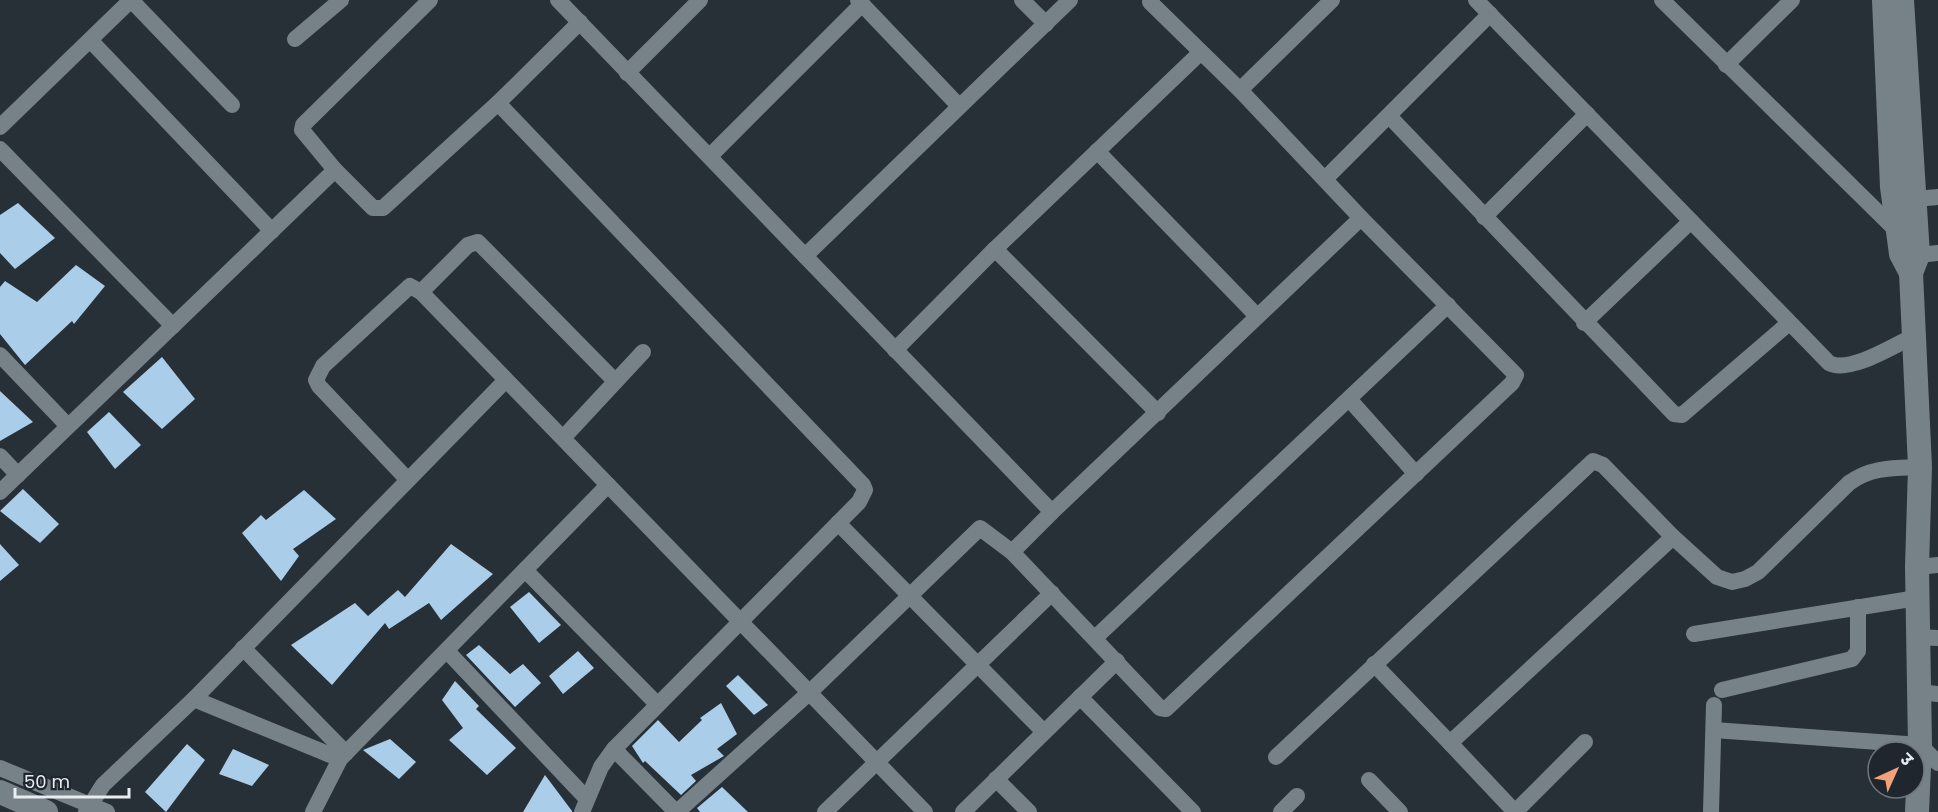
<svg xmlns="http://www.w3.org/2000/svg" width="1938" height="812" viewBox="0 0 1938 812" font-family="Poppins,'Noto Sans Devanagari',sans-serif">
  <rect width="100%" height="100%" fill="#283037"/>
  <g fill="#aacdea">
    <polygon points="18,203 55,238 15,269 0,253 0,215"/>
    <polygon points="76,265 105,286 74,324 72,321 25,365 0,334 0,287 5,281 37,302"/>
    <polygon points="162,357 195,399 162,429 123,392"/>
    <polygon points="0,391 33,422 0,441"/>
    <polygon points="109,412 141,445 115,469 87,432"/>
    <polygon points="23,489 59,524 40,543 0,511"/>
    <polygon points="304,490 336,519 293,549 299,556 281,581 242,533 261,515 266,520"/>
    <polygon points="0,544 19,565 0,581"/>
    <polygon points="451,544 493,574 441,620 429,603 389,629 385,623 332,685 291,645 355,603 368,616 398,590 405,597"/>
    <polygon points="529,592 561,625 539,643 510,607"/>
    <polygon points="479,645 510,674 523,664 541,683 515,707 466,655"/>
    <polygon points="578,651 594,668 563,694 549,676"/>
    <polygon points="738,675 768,705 754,715 726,686"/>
    <polygon points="455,681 479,706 476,709 516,748 487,775 449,740 463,728 442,700"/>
    <polygon points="721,703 737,734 717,749 724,756 691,775 696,781 681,795 645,761 643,763 632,746 658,720 679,742 702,720 700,718"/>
    <polygon points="390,739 416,762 399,779 363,750"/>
    <polygon points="187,744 205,760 166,812 145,792"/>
    <polygon points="233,749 269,765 252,786 219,774"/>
    <polygon points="545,775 572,811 572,812 523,812"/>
    <polygon points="722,787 748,812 700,812 697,808"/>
  </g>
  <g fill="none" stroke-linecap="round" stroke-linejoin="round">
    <g stroke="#778188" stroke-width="16">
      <polyline points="131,0 232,105"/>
      <polyline points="558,0 1052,512 1361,218 1516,375 1512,383 1166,709 1160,708 1012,552 980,528 810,692 677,812"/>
      <polyline points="858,0 959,106"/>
      <polyline points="1022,0 1046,24"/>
      <polyline points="1152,0 1150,2 1240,90 1361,218"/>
      <path d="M1476,0L1829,363C1849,374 1893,346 1914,336"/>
      <polyline points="1662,0 1897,231"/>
      <polyline points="295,39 341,0"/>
      <polyline points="90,40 272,231"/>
      <polyline points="1726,65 1792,0"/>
      <polyline points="627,73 700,0"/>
      <polyline points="1240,90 1332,0"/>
      <polyline points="498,103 863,485 865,490 859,502 614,749 601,767 582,812"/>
      <polyline points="1390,117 1674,414 1682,415 1789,323"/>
      <polyline points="0,127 131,0"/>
      <polyline points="0,149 173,326"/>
      <polyline points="1097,151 1257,316"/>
      <polyline points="710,156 862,4"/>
      <polyline points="335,170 373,208 383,208 498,103 580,22"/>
      <polyline points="1325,179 1490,14"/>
      <polyline points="1916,199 1938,197"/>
      <polyline points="1484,217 1587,114"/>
      <polyline points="995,249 1158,413"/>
      <polyline points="1918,255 1938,253"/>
      <polyline points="805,256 1070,0"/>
      <polyline points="421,292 468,245 478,242 615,381"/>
      <polyline points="1584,323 1691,221"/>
      <polyline points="895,350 995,249 1200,53"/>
      <polyline points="0,355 68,426"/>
      <polyline points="1349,399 1416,474"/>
      <polyline points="563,438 643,352"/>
      <polyline points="0,456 18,475"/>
      <polyline points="407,479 319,386 316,380 323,366 410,286 421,292 925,812"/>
      <polyline points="0,492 335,170 302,130 303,125 430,0"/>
      <polyline points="838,523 1044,732"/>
      <polyline points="1012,552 1052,512"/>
      <polyline points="1917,567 1938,565"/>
      <polyline points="525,570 657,704"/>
      <polyline points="1694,634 1917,598"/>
      <polyline points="1918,637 1938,638"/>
      <polyline points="1095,638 1448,305"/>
      <polyline points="243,648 346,753"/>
      <polyline points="447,651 587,799"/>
      <polyline points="1374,664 1450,743 1673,537"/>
      <polyline points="1722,690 1852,659 1858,651 1858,607"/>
      <polyline points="1919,692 1938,694"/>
      <polyline points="1080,697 1193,812"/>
      <polyline points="194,699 340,759"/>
      <polyline points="1714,730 1920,745 1938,763"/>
      <polyline points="1450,743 1515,812 1585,742"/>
      <polyline points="614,749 676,812"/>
      <path d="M1276,757L1593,461L1603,465L1673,537L1717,577L1732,582L1745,579L1758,572L1849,483C1871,467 1893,468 1920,467"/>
      <polyline points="0,768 107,812"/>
      <polyline points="996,779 1029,812"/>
      <polyline points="1369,780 1400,812"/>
      <polyline points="86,812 103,785 194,699 506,380"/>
      <polyline points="313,812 340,759 608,485"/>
      <polyline points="825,812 1052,593"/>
      <polyline points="963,812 1117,661"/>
      <polyline points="1281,812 1297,796"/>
      <polyline points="1711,812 1714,705"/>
    </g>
    <g stroke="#778188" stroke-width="24">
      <polyline points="1884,0 1892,187 1901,254 1911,273"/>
      <polyline points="1902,0 1918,255 1911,273 1920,467 1917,567 1920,745 1917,812"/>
      <polyline points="0,792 46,812"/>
    </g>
  </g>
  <g transform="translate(1896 770) rotate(45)"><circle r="28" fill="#1f262d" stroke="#6f767b" stroke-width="1.5"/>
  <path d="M0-4.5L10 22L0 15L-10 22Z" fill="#f1a17c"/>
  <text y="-9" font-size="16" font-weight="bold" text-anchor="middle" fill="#e7edf1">उ</text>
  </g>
  <path d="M15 788v9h114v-9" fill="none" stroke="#e7edf1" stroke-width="3"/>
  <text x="24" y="788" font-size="18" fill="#e7edf1" stroke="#1f262d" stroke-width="4.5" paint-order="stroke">50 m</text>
</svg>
